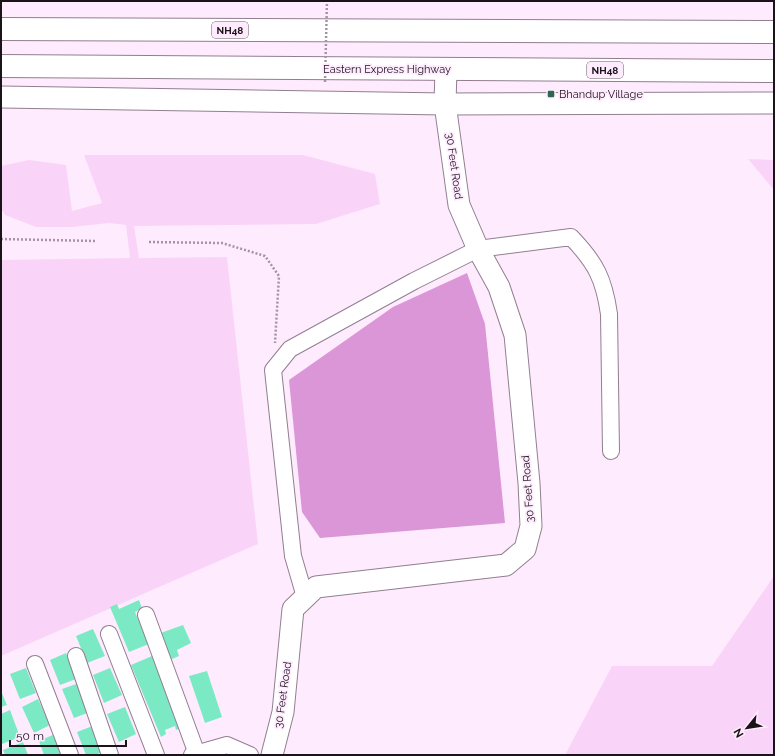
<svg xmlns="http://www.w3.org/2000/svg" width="775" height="756" viewBox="0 0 775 756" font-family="Raleway,sans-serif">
  <rect width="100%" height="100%" fill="#ffebfe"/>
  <g fill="#fad4f8">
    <polygon points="84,155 303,155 375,174 380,204 316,224 134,226 139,258 227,257 258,544 1,656 1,260 130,258 126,225 109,223 73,227 36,227 5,215 1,208 1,166 29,160 66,165 72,211 102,203"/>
    <polygon points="748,159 774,160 774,190"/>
    <polygon points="774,576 774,755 565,755 612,666 712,666"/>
  </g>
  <polygon fill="#da96d7" points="467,273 485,324 505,523 320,538 302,512 289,380 393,307"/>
  <g fill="#7beac4">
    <polygon points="139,600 142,608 135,612 149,644 129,652 110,607 117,604 119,609"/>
    <polygon points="183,625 191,643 177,650 179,656 165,662 158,634"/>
    <polygon points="93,629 105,656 87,663 76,636"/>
    <polygon points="66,653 76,679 60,685 50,660"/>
    <polygon points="152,656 182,728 176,730 175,726 165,730 166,734 161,737 131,665"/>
    <polygon points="26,668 36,693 20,699 10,674"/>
    <polygon points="110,668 122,695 104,703 93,675"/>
    <polygon points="207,671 222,717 205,723 189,676"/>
    <polygon points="79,683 90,712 74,718 62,689"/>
    <polygon points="1,691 7,705 1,707"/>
    <polygon points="38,699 50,725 34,733 22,707"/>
    <polygon points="125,707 136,734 119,742 107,714"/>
    <polygon points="10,710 20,737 2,744 1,741 1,714"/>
    <polygon points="95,725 105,751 95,755 86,755 77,732"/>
    <polygon points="55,734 64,755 44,755 39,741"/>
    <polygon points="23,742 28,755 5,755 3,750"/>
  </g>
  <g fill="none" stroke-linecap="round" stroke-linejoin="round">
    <defs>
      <g id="minor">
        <path d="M305,597L293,556L273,370L290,349L414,281L478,249L571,237C596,263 604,279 609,314L611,451"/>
        <polyline points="146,615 197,754"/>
        <polyline points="109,634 156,755"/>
        <polyline points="76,656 110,755"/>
        <polyline points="35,664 70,755"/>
        <polyline points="192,755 227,745 250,755"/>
      </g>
      <g id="tertiary">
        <polyline points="1,97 445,104 774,103"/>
        <polyline points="272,755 283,712 293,609 316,587 506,565 525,549 531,526 529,483 515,335 499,287 478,249 459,205 445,104 446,69"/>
      </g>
      <g id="trunk">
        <polyline points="1,29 774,32"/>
        <polyline points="1,66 774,71"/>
      </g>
    </defs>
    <use href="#minor" stroke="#917f90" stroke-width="18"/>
    <use href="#tertiary" stroke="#917f90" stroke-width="23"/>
    <use href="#trunk" stroke="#917f90" stroke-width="24"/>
    <g stroke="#a394a2" stroke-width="2.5" stroke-dasharray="2 2" stroke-linecap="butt">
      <polyline points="1,239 95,241"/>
      <polyline points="149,242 222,243 265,256 279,276 275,343"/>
    </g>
    <use href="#minor" stroke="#fff" stroke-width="16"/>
    <use href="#tertiary" stroke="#fff" stroke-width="21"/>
    <use href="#trunk" stroke="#fff" stroke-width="22"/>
    <polyline stroke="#a394a2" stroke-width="2.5" stroke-dasharray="2 2" stroke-linecap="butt" points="325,82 327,1"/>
  </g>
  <rect fill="#2a6854" stroke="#ffebfe" stroke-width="1.5" x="547" y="90" width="8" height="8" rx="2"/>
  <g text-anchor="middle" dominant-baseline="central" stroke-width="3.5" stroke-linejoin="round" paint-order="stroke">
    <g fill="#ffebfe" stroke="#5f545e" stroke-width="1">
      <rect x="212" y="22" width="36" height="16" rx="3"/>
      <rect x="587" y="62" width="36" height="16" rx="3"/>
    </g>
    <g font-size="10" font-weight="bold" fill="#1a1319">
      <text x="230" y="30">NH48</text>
      <text x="605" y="70">NH48</text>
    </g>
    <g font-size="11" fill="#1a1319" stroke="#ffebfe">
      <text x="387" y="69">Eastern Express Highway</text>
      <text transform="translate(454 166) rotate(82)">30 Feet Road</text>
      <text transform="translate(528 489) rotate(-94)">30 Feet Road</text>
      <text transform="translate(283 695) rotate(-82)">30 Feet Road</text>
    </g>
    <g font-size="11" fill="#1a1319" stroke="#ffebfe" text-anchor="start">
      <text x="559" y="94">Bhandup Village</text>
    </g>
  </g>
  <rect width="775" height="756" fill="none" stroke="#1a1319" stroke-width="4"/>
  <g transform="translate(747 728) rotate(240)" stroke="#ffebfe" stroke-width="3" paint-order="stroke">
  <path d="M0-3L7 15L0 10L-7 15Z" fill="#1a1319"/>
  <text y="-6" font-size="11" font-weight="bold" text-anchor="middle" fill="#1a1319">N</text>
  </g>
  <path d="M10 740v6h116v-6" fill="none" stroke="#1a1319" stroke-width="2"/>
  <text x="16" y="740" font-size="12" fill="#1a1319" stroke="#ffebfe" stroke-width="3" paint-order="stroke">50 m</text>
</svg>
